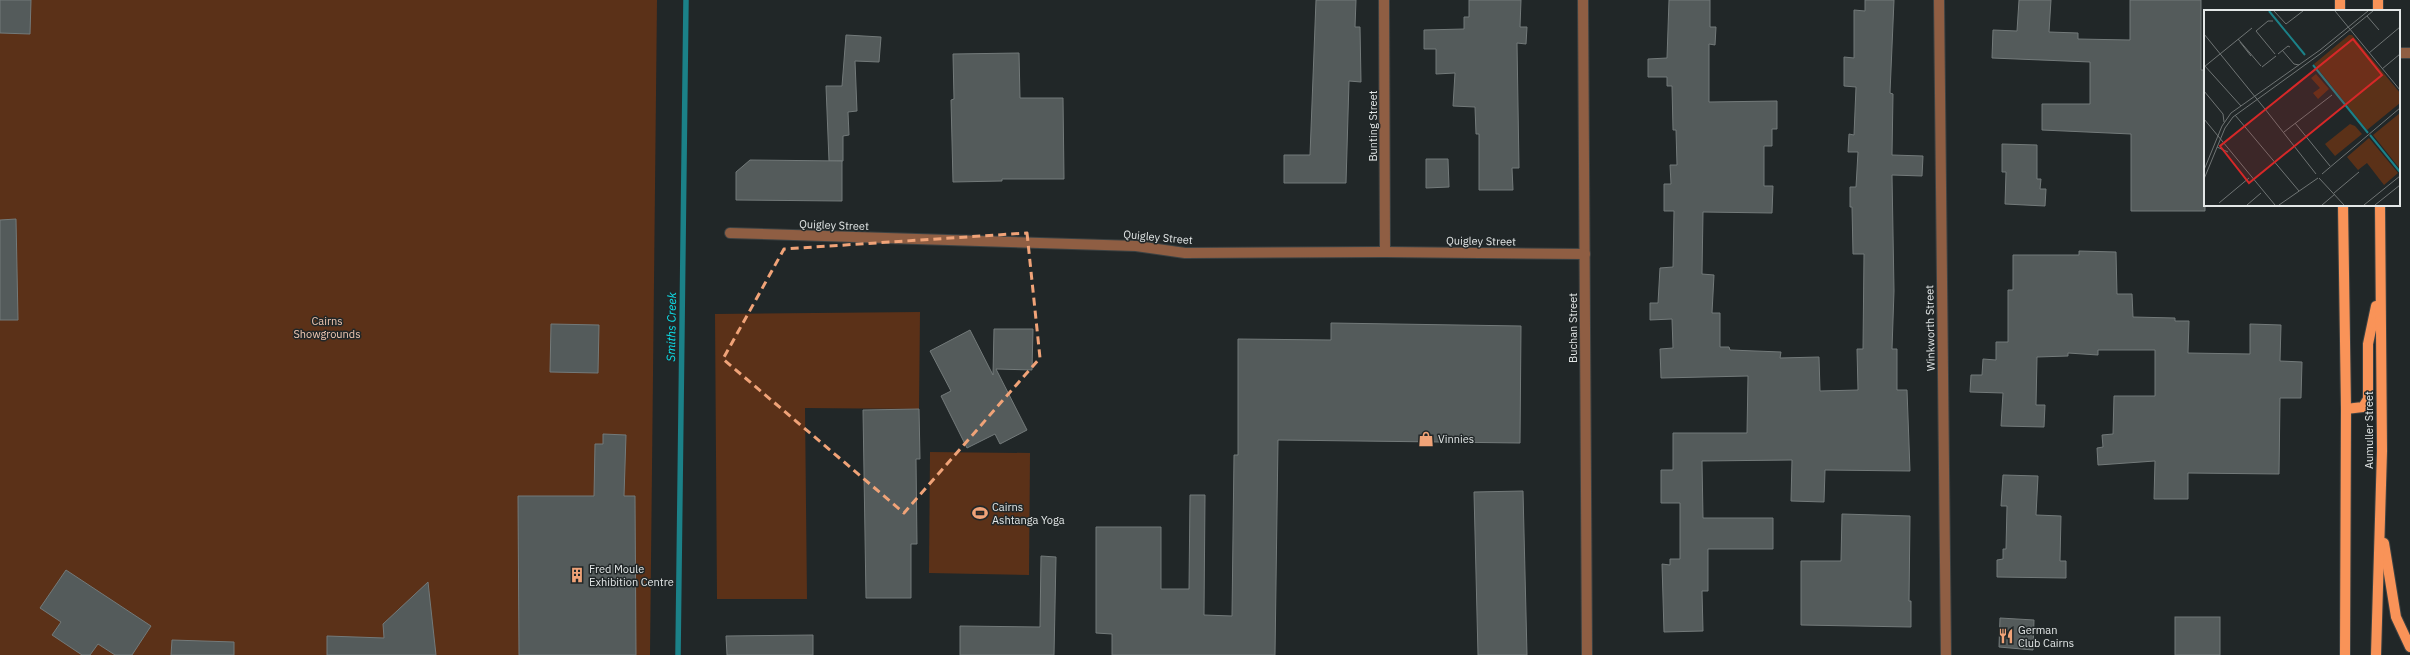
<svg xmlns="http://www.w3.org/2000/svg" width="2410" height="655" viewBox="0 0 2410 655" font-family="'IBM Plex Sans',sans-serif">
  <rect width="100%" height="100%" fill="#212728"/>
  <g fill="#5b3118">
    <polygon points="0,0 657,0 650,655 0,655"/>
    <polygon points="920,312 919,409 805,408 807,599 717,599 715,314"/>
    <polygon points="930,452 1030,453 1029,575 929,573"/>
  </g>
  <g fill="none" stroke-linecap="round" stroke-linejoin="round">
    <polyline stroke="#1b8188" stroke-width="5.5" points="678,655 686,0"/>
  </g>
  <g fill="#545b5b" stroke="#737a7a">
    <polygon points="0,0 31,0 30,34 0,33"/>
    <polygon points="1316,0 1356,0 1355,27 1360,27 1361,82 1349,81 1346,183 1284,183 1284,155 1310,155"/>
    <polygon points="1469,0 1521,0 1520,27 1527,27 1526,44 1517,43 1519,168 1512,168 1513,190 1479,190 1479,134 1476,134 1475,107 1453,106 1455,73 1436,74 1436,49 1424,49 1424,30 1464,29 1464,17 1469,17"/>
    <polygon points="1669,0 1710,0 1710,27 1716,27 1715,45 1709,44 1709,102 1777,101 1777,129 1772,129 1772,146 1764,146 1764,186 1773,186 1772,213 1703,212 1702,274 1714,275 1712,313 1720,313 1720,347 1729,347 1730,350 1781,352 1780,358 1819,357 1820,391 1858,390 1857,349 1863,349 1864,254 1853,254 1852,207 1850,207 1850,187 1856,187 1858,152 1848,152 1849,134 1854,135 1856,87 1844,86 1844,57 1854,58 1854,10 1865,11 1865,0 1894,0 1890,93 1893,94 1892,155 1923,156 1922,176 1892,175 1894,291 1892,349 1897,349 1897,390 1907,390 1910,471 1825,470 1824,502 1791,501 1792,460 1702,461 1703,518 1773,518 1773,549 1708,549 1708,591 1702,591 1703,631 1664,632 1662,564 1670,565 1670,559 1680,559 1680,503 1661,503 1661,470 1673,470 1673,433 1747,433 1748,376 1661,378 1660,349 1673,348 1672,319 1650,320 1650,303 1658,303 1660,268 1673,267 1674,211 1664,211 1664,184 1671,184 1670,165 1677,165 1676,130 1673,130 1672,86 1667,86 1667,77 1648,77 1648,59 1667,58"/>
    <polygon points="2019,0 2051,0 2049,32 2078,33 2078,39 2130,40 2130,0 2201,0 2201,70 2205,70 2205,211 2131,211 2131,134 2042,130 2042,104 2090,104 2090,62 1992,58 1993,30 2017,31"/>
    <polygon points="846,35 881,37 879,62 855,61 857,111 848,112 849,135 843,136 843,161 829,161 826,86 842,86"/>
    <polygon points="1019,53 1020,98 1063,98 1064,179 1002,179 1002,181 953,182 951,100 954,99 953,54"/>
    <polygon points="2002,144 2037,145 2037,179 2041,179 2040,189 2046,189 2045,206 2005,204 2006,172 2002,172"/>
    <polygon points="1426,159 1448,159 1449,187 1426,188"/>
    <polygon points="750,160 842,161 842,201 736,200 736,172"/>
    <polygon points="16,219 18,320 0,320 0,220"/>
    <polygon points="2079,251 2116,252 2117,294 2132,294 2133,317 2175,318 2175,321 2189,321 2188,353 2250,354 2250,324 2281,325 2280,361 2302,362 2301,398 2280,398 2279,474 2188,473 2188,499 2154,499 2155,461 2098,465 2097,448 2103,447 2102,435 2113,434 2114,396 2155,396 2155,350 2098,350 2098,355 2068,353 2068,356 2037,357 2036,405 2045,405 2044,427 2001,426 2003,393 1970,392 1971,375 1982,375 1983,359 1996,360 1996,342 2008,342 2008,290 2013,290 2013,255 2079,255"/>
    <polygon points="1331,323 1521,326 1520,443 1278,440 1275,655 1112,655 1112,634 1096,633 1096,527 1161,527 1161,589 1189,589 1190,495 1205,495 1204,615 1232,616 1234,455 1238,455 1238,339 1331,340"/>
    <polygon points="551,324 599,325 598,373 550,372"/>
    <polygon points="994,329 1033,329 1032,370 996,369 1027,430 1000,444 995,434 967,448 941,396 951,391 930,351 970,330 993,375"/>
    <polygon points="919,409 920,459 916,459 917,544 911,544 911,598 866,598 863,410"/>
    <polygon points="603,434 626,435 624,496 635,496 636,655 519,655 518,496 594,496 595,444 603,444"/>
    <polygon points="2003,475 2038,476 2036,515 2061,516 2060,561 2066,561 2066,578 1997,577 1997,560 2003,559 2003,549 2006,549 2007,506 2001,506"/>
    <polygon points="1523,491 1527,655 1478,655 1474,492"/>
    <polygon points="1842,514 1910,516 1909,601 1911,601 1911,627 1801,625 1801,561 1841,561"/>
    <polygon points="1041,556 1056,557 1054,655 960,655 960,626 1040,627"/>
    <polygon points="66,570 151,626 132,655 115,655 98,644 90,655 82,655 52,635 61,622 40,608"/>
    <polygon points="428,582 436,655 327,655 327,636 384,638 383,624"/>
    <rect x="2175" y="617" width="45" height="38"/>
    <polygon points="2000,618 2034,620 2033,650 1999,647"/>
    <polygon points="813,635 813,655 727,655 726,636"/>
    <polygon points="172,640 234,642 234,655 171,655"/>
  </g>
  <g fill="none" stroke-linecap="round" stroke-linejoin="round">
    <defs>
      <g id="minor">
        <polyline points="1384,0 1385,252"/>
        <polyline points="1583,0 1587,655"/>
        <polyline points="1939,0 1946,655"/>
        <polyline points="2399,53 2410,53"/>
        <polyline points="730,233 1136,246 1185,253 1385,252 1585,254"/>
      </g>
      <g id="major">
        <polyline points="2340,0 2340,11"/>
        <polyline points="2378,0 2378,11"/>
        <polyline points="2343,205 2346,409 2345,655"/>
        <polyline points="2346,409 2363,407 2368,399 2368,344 2376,306"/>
        <polyline points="2384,543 2396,617 2410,647"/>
        <polyline points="2376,655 2382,451 2380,205"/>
      </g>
    </defs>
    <use href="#minor" stroke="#3c4243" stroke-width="12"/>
    <use href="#major" stroke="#3c4243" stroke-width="12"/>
    <use href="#minor" stroke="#8f5e43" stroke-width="10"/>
    <use href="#major" stroke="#f99358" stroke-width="10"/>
  </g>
  <path fill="none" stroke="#f0a378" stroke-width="3" stroke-dasharray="8 5" stroke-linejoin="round" d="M1027,233L1040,358L904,513L723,359L784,249Z"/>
  <defs>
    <symbol id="shop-bare" viewBox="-9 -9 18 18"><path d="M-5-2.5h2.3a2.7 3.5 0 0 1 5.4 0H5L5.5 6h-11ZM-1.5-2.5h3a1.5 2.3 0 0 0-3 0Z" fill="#f0a378" stroke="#212728" stroke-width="2.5" paint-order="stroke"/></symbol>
    <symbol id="stadium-bare" viewBox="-9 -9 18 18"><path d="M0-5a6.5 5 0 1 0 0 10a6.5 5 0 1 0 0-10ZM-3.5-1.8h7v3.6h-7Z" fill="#f0a378" stroke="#212728" stroke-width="2.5" paint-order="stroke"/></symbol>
    <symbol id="building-bare" viewBox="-9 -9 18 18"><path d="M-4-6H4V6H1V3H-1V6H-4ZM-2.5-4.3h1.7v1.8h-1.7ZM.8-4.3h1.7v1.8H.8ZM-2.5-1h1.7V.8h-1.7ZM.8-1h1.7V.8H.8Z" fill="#f0a378" stroke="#212728" stroke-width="2.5" paint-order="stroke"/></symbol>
    <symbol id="restaurant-bare" viewBox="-9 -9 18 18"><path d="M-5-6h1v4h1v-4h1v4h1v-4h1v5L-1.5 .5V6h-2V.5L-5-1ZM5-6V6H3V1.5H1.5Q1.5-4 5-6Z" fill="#f0a378" stroke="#212728" stroke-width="2.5" paint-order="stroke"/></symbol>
  </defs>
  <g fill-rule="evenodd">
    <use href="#shop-bare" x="1415" y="428" width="22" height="22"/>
    <use href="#stadium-bare" x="969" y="502" width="22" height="22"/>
    <use href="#building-bare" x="566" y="564" width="22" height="22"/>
    <use href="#restaurant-bare" x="1995" y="625" width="22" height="22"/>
  </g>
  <g text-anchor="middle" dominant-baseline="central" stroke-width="3" stroke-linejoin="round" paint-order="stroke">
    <g font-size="11" fill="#e3e7e7" stroke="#212728">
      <text transform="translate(1373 126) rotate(-90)">Bunting Street</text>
      <text transform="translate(834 225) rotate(2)">Quigley Street</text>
      <text transform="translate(1158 237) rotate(5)">Quigley Street</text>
      <text transform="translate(1481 241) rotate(1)">Quigley Street</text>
      <text transform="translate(1573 328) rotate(-90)">Buchan Street</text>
      <text transform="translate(1930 328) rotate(-91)">Winkworth Street</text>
      <text transform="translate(2369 430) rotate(-90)">Aumuller Street</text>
    </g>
    <g font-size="11" fill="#f2c9b3" stroke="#212728">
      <text x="327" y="321">Cairns<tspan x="327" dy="13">Showgrounds</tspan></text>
    </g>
    <g font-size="11" fill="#e3e7e7" stroke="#212728" text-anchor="start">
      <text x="1438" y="439">Vinnies</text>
      <text x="992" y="507">Cairns<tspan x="992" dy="13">Ashtanga Yoga</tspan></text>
      <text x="589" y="569">Fred Moule<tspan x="589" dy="13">Exhibition Centre</tspan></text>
      <text x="2018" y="630">German<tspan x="2018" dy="13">Club Cairns</tspan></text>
    </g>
    <g font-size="12" font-style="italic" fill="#0de0eb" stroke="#212728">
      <text transform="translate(671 327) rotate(-89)">Smiths Creek</text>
    </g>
  </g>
  <g transform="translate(2204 10)">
    <rect width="196" height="196" fill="#212728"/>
    <path d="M145,25H148L196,83V93L163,120L110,54ZM112,64L125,79L114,89L109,83L116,78L107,68ZM196,103V159L169,125ZM146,114L151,116L158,124L131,146L121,134ZM165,128L194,163L180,175L163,153L154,160L143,147Z" fill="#5b3118"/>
    <path fill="none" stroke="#1b8188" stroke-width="2" d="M65,1L101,45M109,55L164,123M166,125L196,162"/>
    <path fill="none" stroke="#6f7474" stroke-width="1" d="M70,1L82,14L99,1M131,1L196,80M163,6L175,20M69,11H64L52,21L71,44M0,24L61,99M34,29L57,56M36,32L47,46M78,40L90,54L95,55M165,43L196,17M74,44L84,36L86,37M0,55L37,96M0,57L48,18M58,57L72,46M178,59L196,44M0,81L19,104L20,112M61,99L112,164M31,105L95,181M0,109L71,195M91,113L126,156M80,122L128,85M13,137L24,142M0,160L18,116L27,103L116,40L164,1M118,164L196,98M115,168L140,195M0,169L21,118L29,107L116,44L169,1M130,183L155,162M15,193L45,168M43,195L57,183M75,195L114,168M118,195L131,184M160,195L196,166M171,195L196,175"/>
    <path fill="#d62828" fill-opacity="0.15" stroke="#d62828" stroke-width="2" d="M149,29L178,65L45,173L16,136Z"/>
    <rect width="196" height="196" fill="none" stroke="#e3e7e7" stroke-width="2"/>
  </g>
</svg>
